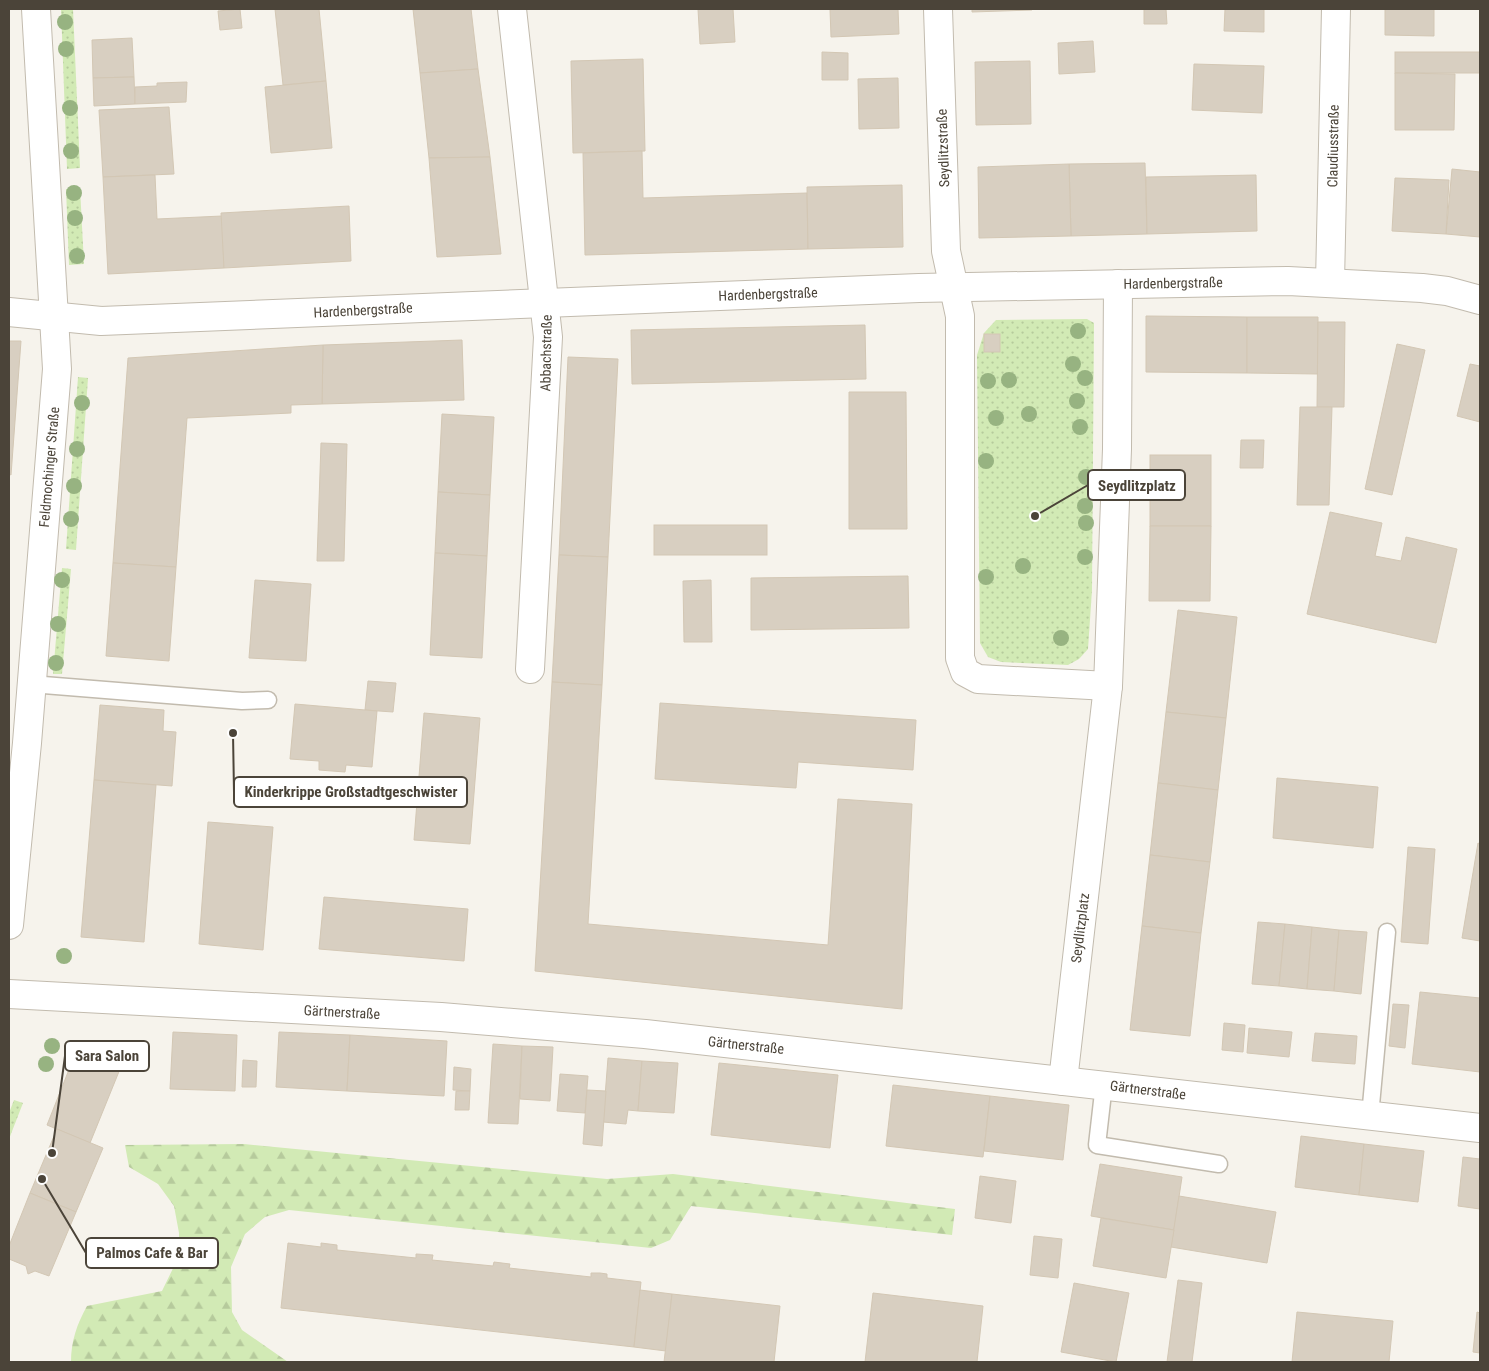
<svg xmlns="http://www.w3.org/2000/svg" width="1489" height="1371" viewBox="0 0 1489 1371" font-family="'Roboto Condensed',sans-serif">
  <defs>
    <pattern id="grass-dots" width="8" height="8" patternUnits="userSpaceOnUse" patternTransform="scale(1.25)"><rect width="8" height="8" fill="#d2eab5"/><path d="M2 2h.1M6 6h.1" fill="none" stroke="#b6ca9c" stroke-width="1.8" stroke-linecap="round"/></pattern>
    <pattern id="forest-firs" width="22" height="20" patternUnits="userSpaceOnUse" patternTransform="scale(1.25)"><rect width="22" height="20" fill="#d2eab5"/><path d="M5 1l3.5 6h-7zM16 11l3.5 6h-7z" fill="#b6ca9c"/></pattern>
  </defs>
  <rect width="100%" height="100%" fill="#f6f3ec"/>
  <g fill="url(#grass-dots)">
    <polygon points="61,9 73,9 80,168 67,169"/>
    <polygon points="80,188 84,264 69,265 66,189"/>
    <polygon points="1087,319 1094,323 1092,590 1088,649 1079,659 1068,665 1001,662 988,657 980,643 977,355 984,333 996,320"/>
    <polygon points="78,377 88,378 76,550 66,549"/>
    <polygon points="62,568 71,569 62,674 53,674"/>
    <polygon points="14,1100 23,1103 9,1139 9,1113"/>
  </g>
  <path fill="url(#forest-firs)" d="M244,1144L607,1179L673,1174L955,1209L952,1235L691,1206L670,1240L651,1248L289,1210L265,1217L245,1234L231,1267L232,1312L242,1330L288,1362H71C71,1341 77,1324 87,1306L162,1291L179,1256V1233L174,1206L158,1184L129,1167L125,1145Z"/>
  <g fill="#d8cfc1" stroke="#d3c7b4">
    <polygon points="240,9 242,28 220,30 218,11"/>
    <polygon points="275,9 319,9 326,81 283,85"/>
    <polygon points="413,9 471,9 478,69 420,73"/>
    <polygon points="698,9 733,9 735,42 700,44"/>
    <polygon points="830,9 898,9 899,34 831,37"/>
    <polygon points="972,9 1032,9 1032,10 972,12"/>
    <polygon points="1144,9 1166,9 1167,24 1144,24"/>
    <polygon points="1225,9 1264,9 1264,32 1224,31"/>
    <polygon points="1385,9 1434,9 1434,36 1385,35"/>
    <polygon points="132,38 134,77 93,78 92,40"/>
    <polygon points="1093,41 1095,72 1059,74 1058,43"/>
    <polygon points="822,52 848,53 848,80 822,80"/>
    <rect x="1395" y="52" width="85" height="21"/>
    <polygon points="643,59 645,151 573,153 571,61"/>
    <polygon points="1030,61 1031,124 976,125 975,62"/>
    <polygon points="1194,64 1264,66 1262,113 1192,110"/>
    <polygon points="478,69 490,157 429,158 420,73"/>
    <polygon points="1395,73 1455,74 1454,130 1395,130"/>
    <polygon points="134,77 135,104 94,106 93,78"/>
    <polygon points="898,78 899,128 859,129 858,79"/>
    <polygon points="326,81 332,148 271,153 265,87"/>
    <polygon points="187,82 186,102 135,104 135,87 157,86 157,83"/>
    <polygon points="169,107 174,174 103,177 99,110"/>
    <polygon points="642,151 643,198 807,193 808,249 585,255 583,153"/>
    <polygon points="490,157 501,254 437,257 429,158"/>
    <polygon points="1145,163 1147,234 1071,236 1069,164"/>
    <polygon points="1069,164 1071,236 979,238 978,167"/>
    <polygon points="1452,169 1480,172 1480,237 1446,234"/>
    <polygon points="155,175 157,219 222,216 224,268 108,274 103,177"/>
    <polygon points="1256,175 1257,231 1147,234 1146,177"/>
    <polygon points="1395,178 1449,180 1446,234 1392,231"/>
    <polygon points="902,185 903,247 808,249 807,187"/>
    <polygon points="349,206 351,261 224,268 221,213"/>
    <polygon points="1146,316 1247,317 1247,373 1146,372"/>
    <polygon points="1247,317 1318,317 1318,374 1247,373"/>
    <polygon points="1318,322 1345,322 1344,407 1317,407"/>
    <polygon points="865,325 866,379 632,384 631,330"/>
    <rect x="984" y="334" width="16" height="18"/>
    <polygon points="462,340 464,400 322,404 323,345"/>
    <polygon points="9,341 21,341 11,475 9,474"/>
    <polygon points="1397,344 1425,350 1392,495 1365,489"/>
    <polygon points="323,345 322,404 291,405 291,413 187,418 176,567 113,563 128,358"/>
    <polygon points="568,357 618,359 608,557 559,555"/>
    <polygon points="1470,364 1480,366 1480,422 1457,416"/>
    <polygon points="849,392 906,392 907,529 849,529"/>
    <polygon points="1300,407 1332,407 1329,505 1297,505"/>
    <polygon points="442,414 494,417 490,495 438,492"/>
    <polygon points="1241,440 1264,440 1263,468 1240,468"/>
    <polygon points="321,443 347,444 344,561 317,561"/>
    <rect x="1150" y="455" width="61" height="71"/>
    <polygon points="438,492 490,495 487,556 435,553"/>
    <polygon points="1330,512 1382,523 1375,556 1401,561 1406,537 1457,549 1436,643 1307,614"/>
    <rect x="654" y="525" width="113" height="30"/>
    <polygon points="1150,526 1211,526 1210,601 1149,601"/>
    <polygon points="435,553 487,556 482,658 430,655"/>
    <polygon points="559,555 608,557 602,685 552,682"/>
    <polygon points="113,563 176,567 169,661 106,656"/>
    <polygon points="908,576 909,628 751,630 751,578"/>
    <polygon points="255,580 311,584 306,661 249,658"/>
    <polygon points="711,580 712,642 684,642 683,581"/>
    <polygon points="1178,610 1237,617 1226,718 1166,712"/>
    <polygon points="368,681 396,683 393,712 365,710"/>
    <polygon points="552,682 602,685 588,924 828,945 838,799 912,804 902,1009 535,971"/>
    <polygon points="660,703 916,720 913,770 798,762 796,788 655,779"/>
    <polygon points="295,704 377,711 372,767 346,765 345,772 319,770 319,761 290,759"/>
    <polygon points="100,705 164,710 163,731 176,732 172,786 94,780"/>
    <polygon points="1166,712 1226,718 1218,790 1158,783"/>
    <polygon points="424,713 480,718 470,844 414,840"/>
    <polygon points="1277,778 1378,787 1373,848 1273,838"/>
    <polygon points="94,780 156,785 144,942 81,937"/>
    <polygon points="1158,783 1218,790 1210,862 1150,855"/>
    <polygon points="208,822 273,827 263,950 199,944"/>
    <polygon points="1478,843 1480,844 1480,941 1462,938"/>
    <polygon points="1408,847 1435,849 1428,944 1401,942"/>
    <polygon points="1150,855 1210,862 1201,933 1142,926"/>
    <polygon points="324,897 468,909 464,961 319,949"/>
    <polygon points="1258,922 1285,924 1279,986 1252,984"/>
    <polygon points="1285,924 1312,927 1307,989 1279,986"/>
    <polygon points="1142,926 1201,933 1190,1036 1130,1030"/>
    <polygon points="1312,927 1339,930 1334,991 1307,989"/>
    <polygon points="1339,930 1367,932 1361,994 1334,991"/>
    <polygon points="1420,992 1480,998 1480,1072 1412,1064"/>
    <polygon points="1393,1004 1409,1005 1405,1048 1389,1046"/>
    <polygon points="1224,1023 1245,1025 1243,1052 1222,1050"/>
    <polygon points="1249,1028 1292,1032 1289,1057 1247,1053"/>
    <polygon points="173,1032 237,1035 235,1091 170,1089"/>
    <polygon points="279,1032 350,1035 347,1091 276,1087"/>
    <polygon points="1315,1033 1357,1036 1355,1064 1312,1061"/>
    <polygon points="350,1035 447,1041 444,1096 347,1091"/>
    <polygon points="493,1044 522,1046 518,1124 488,1123"/>
    <polygon points="522,1046 553,1047 550,1101 520,1099"/>
    <polygon points="76,1052 104,1063 112,1059 115,1067 120,1069 90,1143 47,1125"/>
    <polygon points="608,1058 642,1061 638,1111 628,1110 626,1124 603,1122"/>
    <polygon points="243,1060 257,1061 256,1087 242,1087"/>
    <polygon points="642,1061 678,1063 674,1113 638,1111"/>
    <polygon points="719,1063 838,1075 830,1148 711,1135"/>
    <polygon points="454,1067 471,1069 470,1091 453,1090"/>
    <polygon points="560,1074 588,1076 585,1113 557,1111"/>
    <polygon points="893,1085 990,1096 983,1157 886,1146"/>
    <polygon points="587,1090 606,1091 602,1146 583,1144"/>
    <polygon points="456,1091 470,1091 469,1110 455,1110"/>
    <polygon points="990,1096 1069,1105 1063,1160 984,1151"/>
    <polygon points="57,1129 103,1148 76,1212 30,1193"/>
    <polygon points="1301,1136 1364,1144 1359,1195 1295,1187"/>
    <polygon points="1364,1144 1424,1151 1418,1202 1359,1195"/>
    <polygon points="1463,1157 1480,1159 1480,1209 1458,1206"/>
    <polygon points="1100,1164 1182,1177 1174,1230 1091,1216"/>
    <polygon points="980,1176 1016,1181 1011,1223 975,1218"/>
    <polygon points="30,1193 76,1212 49,1276 35,1271 28,1274 26,1266 9,1259 9,1246"/>
    <polygon points="1179,1196 1276,1212 1267,1263 1171,1247"/>
    <polygon points="1101,1218 1174,1230 1166,1278 1093,1266"/>
    <polygon points="1034,1236 1062,1239 1058,1278 1030,1275"/>
    <polygon points="288,1243 321,1247 321,1243 337,1245 337,1250 416,1258 416,1254 433,1255 432,1260 493,1266 494,1262 510,1264 509,1268 591,1277 591,1273 600,1273 607,1274 607,1278 641,1282 634,1347 281,1308"/>
    <polygon points="1178,1280 1202,1283 1192,1362 1167,1362"/>
    <polygon points="1074,1283 1129,1293 1116,1362 1061,1352"/>
    <polygon points="640,1290 672,1294 666,1351 634,1347"/>
    <polygon points="873,1293 983,1306 977,1362 865,1362"/>
    <polygon points="672,1294 780,1306 774,1362 664,1362"/>
    <polygon points="1297,1312 1393,1321 1389,1362 1292,1362"/>
    <polygon points="1477,1312 1480,1313 1480,1353 1473,1352"/>
  </g>
  <g fill="none" stroke-linecap="round" stroke-linejoin="round">
    <defs>
      <g id="service">
        <polyline points="31,684 242,701 268,700"/>
        <polyline points="1104,1084 1097,1145 1219,1164"/>
        <polyline points="1370,1116 1387,932"/>
      </g>
      <g id="minor">
        <polyline points="512,9 548,337 530,669"/>
        <polyline points="938,9 946,251 960,316 960,658 965,672 978,679 1108,686"/>
        <polyline points="1330,282 1336,9"/>
        <polyline points="9,312 101,321 919,288 1288,281 1422,288 1447,291 1480,300"/>
        <polyline points="9,994 441,1017 645,1034 1480,1128"/>
        <polyline points="1063,1081 1108,686 1117,449 1118,284"/>
      </g>
      <polyline id="tertiary" points="9,925 27,743 57,369 36,9"/>
    </defs>
    <use href="#service" stroke="#c2bbae" stroke-width="19"/>
    <use href="#minor" stroke="#c2bbae" stroke-width="30"/>
    <use href="#tertiary" stroke="#c2bbae" stroke-width="30"/>
    <use href="#service" stroke="#fff" stroke-width="16"/>
    <use href="#minor" stroke="#fff" stroke-width="28"/>
    <use href="#tertiary" stroke="#fff" stroke-width="28"/>
  </g>
  <g fill="#97b381">
    <circle cx="65" cy="22" r="8"/>
    <circle cx="66" cy="49" r="8"/>
    <circle cx="70" cy="108" r="8"/>
    <circle cx="71" cy="151" r="8"/>
    <circle cx="74" cy="193" r="8"/>
    <circle cx="75" cy="218" r="8"/>
    <circle cx="77" cy="256" r="8"/>
    <circle cx="1078" cy="331" r="8"/>
    <circle cx="1073" cy="364" r="8"/>
    <circle cx="1085" cy="378" r="8"/>
    <circle cx="1009" cy="380" r="8"/>
    <circle cx="988" cy="381" r="8"/>
    <circle cx="1077" cy="401" r="8"/>
    <circle cx="82" cy="403" r="8"/>
    <circle cx="1029" cy="414" r="8"/>
    <circle cx="996" cy="418" r="8"/>
    <circle cx="1080" cy="427" r="8"/>
    <circle cx="77" cy="449" r="8"/>
    <circle cx="986" cy="461" r="8"/>
    <circle cx="1086" cy="477" r="8"/>
    <circle cx="74" cy="486" r="8"/>
    <circle cx="1085" cy="506" r="8"/>
    <circle cx="71" cy="519" r="8"/>
    <circle cx="1086" cy="523" r="8"/>
    <circle cx="1085" cy="557" r="8"/>
    <circle cx="1023" cy="566" r="8"/>
    <circle cx="986" cy="577" r="8"/>
    <circle cx="62" cy="580" r="8"/>
    <circle cx="58" cy="624" r="8"/>
    <circle cx="1061" cy="638" r="8"/>
    <circle cx="56" cy="663" r="8"/>
    <circle cx="64" cy="956" r="8"/>
    <circle cx="52" cy="1046" r="8"/>
    <circle cx="46" cy="1064" r="8"/>
  </g>
  <g text-anchor="middle" dominant-baseline="central" stroke-width="4" stroke-linejoin="round" paint-order="stroke">
    <g font-size="14" fill="#4b4439" stroke="#fff">
      <text transform="translate(1333 146) rotate(-89)">Claudiusstraße</text>
      <text transform="translate(943 148) rotate(-92)">Seydlitzstraße</text>
      <text transform="translate(1173 283) rotate(-1)">Hardenbergstraße</text>
      <text transform="translate(768 294) rotate(-2)">Hardenbergstraße</text>
      <text transform="translate(363 310) rotate(-3)">Hardenbergstraße</text>
      <text transform="translate(546 353) rotate(-89)">Abbachstraße</text>
      <text transform="translate(49 467) rotate(-85)">Feldmochinger Straße</text>
      <text transform="translate(1080 928) rotate(-83)">Seydlitzplatz</text>
      <text transform="translate(342 1012) rotate(3)">Gärtnerstraße</text>
      <text transform="translate(746 1045) rotate(6)">Gärtnerstraße</text>
      <text transform="translate(1148 1090) rotate(7)">Gärtnerstraße</text>
    </g>
  </g>
  <path fill="none" stroke="#4b4439" stroke-width="2" d="M1035 516L1088 485M233 733L234 792M52 1153L65 1056M42 1179L86 1253"/>
  <g fill="#4b4439" stroke="#fff" stroke-width="2">
    <circle cx="1035" cy="516" r="5"/>
    <circle cx="233" cy="733" r="5"/>
    <circle cx="52" cy="1153" r="5"/>
    <circle cx="42" cy="1179" r="5"/>
  </g>
  <g fill="#fff" stroke="#4b4439" stroke-width="2">
    <rect x="1088" y="470" width="97" height="30" rx="5"/>
    <rect x="234" y="777" width="233" height="30" rx="5"/>
    <rect x="65" y="1041" width="84" height="30" rx="5"/>
    <rect x="86" y="1238" width="132" height="30" rx="5"/>
  </g>
  <g font-size="15" text-anchor="middle" font-weight="bold" fill="#4b4439">
    <text x="1137" y="491">Seydlitzplatz</text>
    <text x="351" y="797">Kinderkrippe Großstadtgeschwister</text>
    <text x="107" y="1061">Sara Salon</text>
    <text x="152" y="1258">Palmos Cafe &amp; Bar</text>
  </g>
  <rect width="1489" height="1371" fill="none" stroke="#4b4439" stroke-width="20"/>
</svg>
